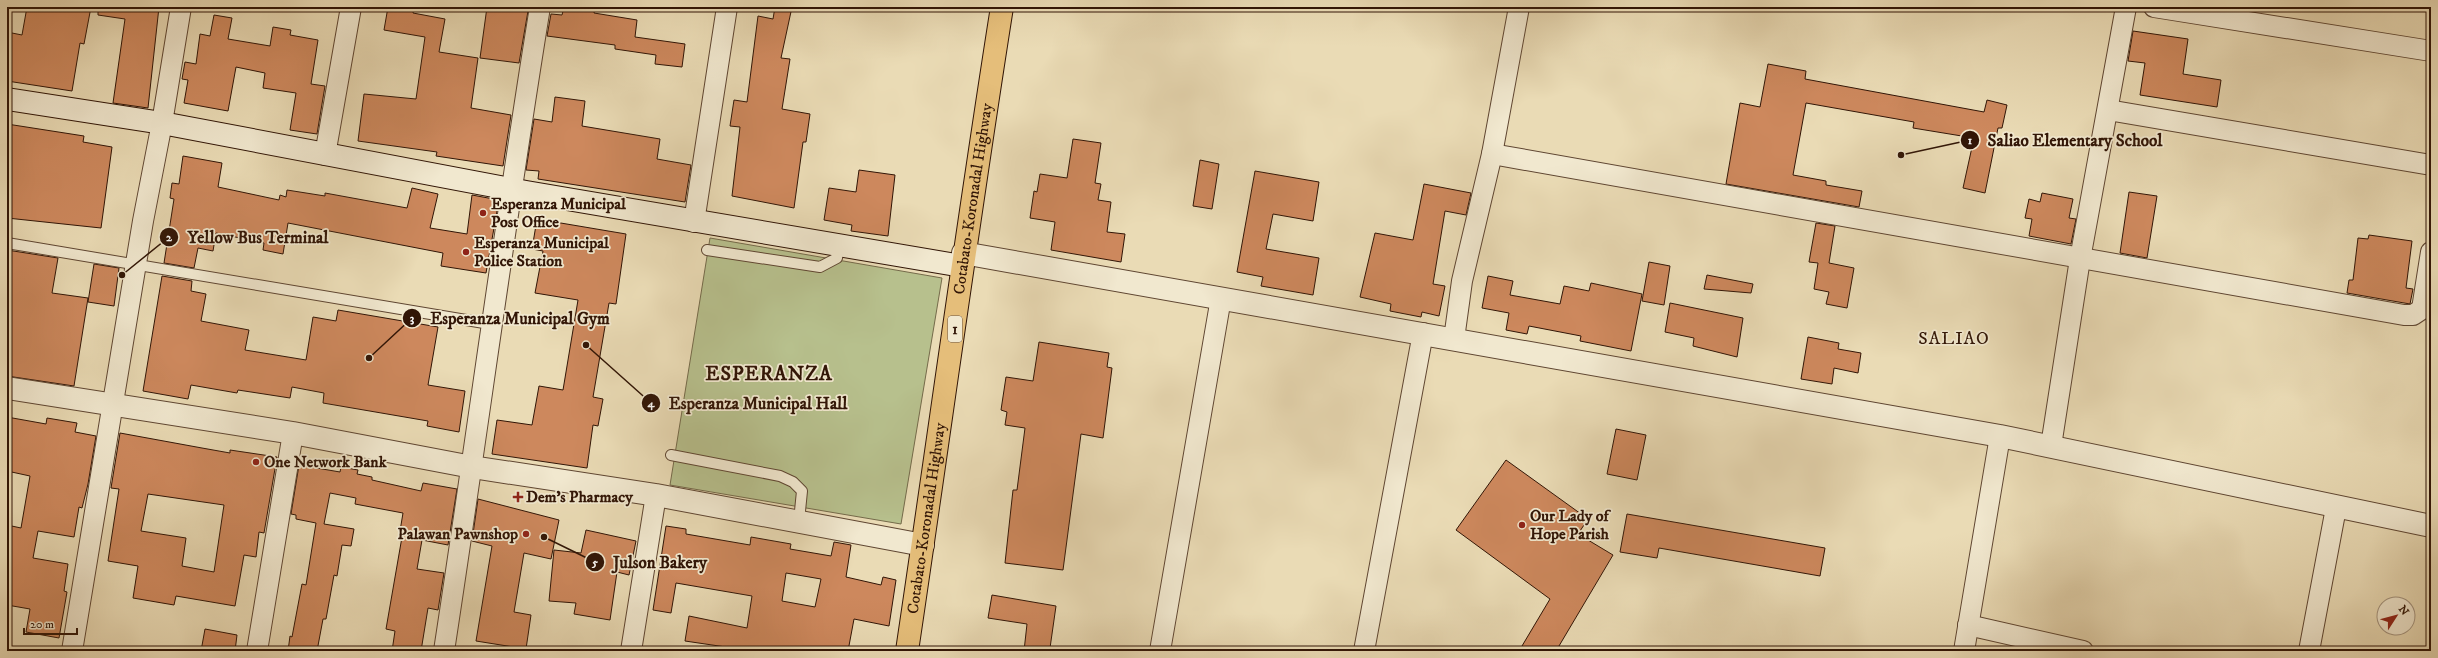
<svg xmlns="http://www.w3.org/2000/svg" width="2438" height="658" viewBox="0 0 2438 658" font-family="'IM FELL DW Pica',serif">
  <rect width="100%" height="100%" fill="#eadbb5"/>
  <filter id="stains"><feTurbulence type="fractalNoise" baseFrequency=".005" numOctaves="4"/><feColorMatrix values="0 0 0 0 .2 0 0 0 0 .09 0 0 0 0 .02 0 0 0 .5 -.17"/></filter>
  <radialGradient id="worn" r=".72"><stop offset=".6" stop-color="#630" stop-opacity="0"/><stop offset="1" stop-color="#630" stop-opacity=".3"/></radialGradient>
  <polygon fill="#b7c08d" stroke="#746a4a" points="710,238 942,278 901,524 670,485"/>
  <g fill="#cd885d" stroke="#311506" fill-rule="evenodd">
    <polygon points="27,7 91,7 84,44 80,43 72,91 7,81 7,32 22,35"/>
    <polygon points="98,7 159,7 148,108 113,103 125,19 98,15"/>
    <polygon points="388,7 414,7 413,13 445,19 439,52 478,58 471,108 511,115 503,166 436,156 437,152 358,141 364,94 416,99 425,37 384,30"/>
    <polygon points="487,7 528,11 519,63 480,58"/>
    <polygon points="564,7 595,7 594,13 637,20 635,37 685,44 682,67 655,64 656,55 615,49 615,45 547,36 551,14 562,15"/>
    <polygon points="775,7 792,7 781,58 790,59 782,109 810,114 806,142 803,142 794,208 732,196 740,127 730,126 734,100 747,102 758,16 773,19"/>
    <polygon points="214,15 232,18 228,39 270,46 273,27 291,30 290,35 318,40 311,84 325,86 317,134 290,130 296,93 263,88 265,73 236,67 228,111 184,103 188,80 182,79 185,62 196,64 200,34 210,36"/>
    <polygon points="2133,31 2188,39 2183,74 2221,80 2217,107 2140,95 2145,63 2128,61"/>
    <polygon points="1768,64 1806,71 1805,79 1984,112 1987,100 2007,105 2002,128 1998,128 1985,193 1963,188 1974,138 1913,128 1914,122 1806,103 1793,175 1826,181 1826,185 1862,191 1859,207 1726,184 1740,103 1760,107"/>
    <polygon points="555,97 585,101 582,126 660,139 657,159 691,165 685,202 538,179 539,171 526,170 534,119 552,122"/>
    <polygon points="7,124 84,136 83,142 112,147 101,228 7,218"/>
    <polygon points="1073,139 1101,143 1095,183 1101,184 1098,200 1111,202 1107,232 1125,234 1121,262 1051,250 1055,222 1030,218 1034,191 1037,192 1040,174 1067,178"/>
    <polygon points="183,156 222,163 218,187 279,200 280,195 286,197 287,190 325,196 325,193 407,208 412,188 438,194 430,228 467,234 472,195 499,200 486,273 441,266 443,253 288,223 283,254 263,250 264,243 216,233 213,251 198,248 194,268 164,263 174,199 170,198 172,183 179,184"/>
    <polygon points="1200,160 1219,164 1212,209 1193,206"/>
    <polygon points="859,170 895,175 888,236 851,231 852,225 824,220 829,188 856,192"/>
    <polygon points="1255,171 1319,182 1313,221 1273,214 1266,249 1319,258 1313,295 1261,286 1263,277 1237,272"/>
    <polygon points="1424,184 1471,193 1466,215 1445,211 1433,284 1445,286 1439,316 1422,312 1421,317 1390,311 1391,304 1360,297 1375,233 1413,240"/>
    <polygon points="2129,192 2157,196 2147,258 2120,253"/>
    <polygon points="2042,193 2073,199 2069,218 2076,219 2071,244 2029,236 2032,219 2025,218 2029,199 2040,202"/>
    <polygon points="537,219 626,234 616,304 609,303 593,397 603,399 598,426 593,425 587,468 492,454 497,420 532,425 539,386 563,390 578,300 535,293 543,251 532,249"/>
    <polygon points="1816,223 1835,226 1829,263 1854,268 1847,308 1826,304 1829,292 1814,289 1818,263 1809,262"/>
    <polygon points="2369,235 2412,241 2406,288 2413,289 2410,304 2347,293 2349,280 2353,280 2358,238 2368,239"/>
    <polygon points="7,250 58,258 52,293 88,298 74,386 7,376 7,352 11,327 7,326"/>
    <polygon points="1649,262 1670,266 1664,305 1642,301"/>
    <polygon points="94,264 119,268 114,306 88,302"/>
    <polygon points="1707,275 1753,284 1751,293 1704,289"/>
    <polygon points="162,276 192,281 191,291 206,294 201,321 249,330 245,350 306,360 313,317 336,321 338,310 438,327 428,385 465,391 459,432 427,426 428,421 323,403 324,393 292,387 290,398 238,390 237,393 191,385 188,399 143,391"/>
    <polygon points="1488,276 1513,281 1510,295 1560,304 1564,286 1589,291 1591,283 1642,294 1631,351 1580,341 1581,336 1529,326 1527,334 1506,330 1509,313 1482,308"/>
    <polygon points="1670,303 1743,318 1737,357 1693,346 1694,338 1665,332"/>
    <polygon points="1808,337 1839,343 1838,349 1861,353 1858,373 1834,368 1832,384 1801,379"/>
    <polygon points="1039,342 1109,353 1107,367 1112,368 1103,438 1081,434 1063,570 1005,563 1013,490 1017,490 1025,428 1005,425 1007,412 1001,410 1006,377 1033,381"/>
    <polygon points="7,417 46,424 47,418 77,423 75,432 96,436 88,484 82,508 79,507 74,537 38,531 33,558 68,564 64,591 67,592 59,638 26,632 30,609 7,605 7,525 21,528 30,476 7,471"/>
    <polygon points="1616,429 1646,435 1637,480 1607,474"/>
    <path d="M120,433L202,448L230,453V450L277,457L264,533L259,532L256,557L244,555L235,606L176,596L174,605L133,598L138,566L108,561L119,489L111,488ZM148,494L224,505L214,572L182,566L186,538L141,531Z"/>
    <polygon points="1506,460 1588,519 1578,534 1613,555 1556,651 1519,651 1550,599 1456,530"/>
    <polygon points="299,465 340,472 341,467 358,470 357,474 372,477 372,480 421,491 423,483 457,489 448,545 422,540 417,569 444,573 438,610 428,608 421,651 392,651 395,631 386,629 402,537 399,537 403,513 355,504 356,498 330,493 324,524 354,529 351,546 342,545 337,576 334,575 326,619 323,619 317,651 288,651 290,636 292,637 302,584 306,585 316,523 296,519 296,515 291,514"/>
    <polygon points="478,499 559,520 551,559 524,553 514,612 531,615 526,649 476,641 492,546 472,541"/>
    <polygon points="1627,514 1825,548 1820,576 1659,548 1657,558 1620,552"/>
    <path d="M666,526L686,529V534L750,545L751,537L791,544L790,549L831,556L834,542L851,545L846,577L881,585L883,577L896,580L889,626L854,619L848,651H753L685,641L689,616L747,628L752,596L676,583L671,613L653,610ZM786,573L821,579L815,607L782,601Z"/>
    <polygon points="586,530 636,541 629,575 617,572 610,620 574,614 576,603 549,601 554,550 581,553"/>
    <polygon points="992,595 1056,606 1050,648 1047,647 1047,651 1024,651 1027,624 988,618"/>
    <polygon points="205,629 237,635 235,651 201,651"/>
  </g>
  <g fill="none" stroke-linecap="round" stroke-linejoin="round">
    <defs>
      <g id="service">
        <polyline points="7,243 490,324"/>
        <polyline points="707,250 820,267 837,258 840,244"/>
        <polyline points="671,455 780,476 793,482 802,491 799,521"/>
      </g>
      <g id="minor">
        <polyline points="2154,7 2431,51"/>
        <polyline points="2108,110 2431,165"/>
        <polyline points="1492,154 2404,315 2413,315 2422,309 2431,252"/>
        <polyline points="325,155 351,7"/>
        <polyline points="694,222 727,7"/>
        <polyline points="1454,339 1462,281 1492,154 1519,7"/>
        <polyline points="2051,446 2080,259 2126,7"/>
        <polyline points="1968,625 2083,651"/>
        <polyline points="72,651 143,221 162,123 181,7"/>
        <polyline points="257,651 293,433"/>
        <path d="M444,651C477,436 505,221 540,7"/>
        <polyline points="631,651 656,495"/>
        <polyline points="1160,651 1221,298"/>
        <polyline points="1364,651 1423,333"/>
        <polyline points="1964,651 2000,436"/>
        <polyline points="2309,651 2336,508"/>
      </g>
      <g id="tertiary">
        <polyline points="963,253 2000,436 2431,526"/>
        <polyline points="7,388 293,433 472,467 656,495 923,545"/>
      </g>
      <polyline id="secondary" points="7,99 162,123 526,192 962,266"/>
      <g id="trunk">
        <path id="s1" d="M907,651C939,436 968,221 1002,7"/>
      </g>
    </defs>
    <use href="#service" stroke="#5f4632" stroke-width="12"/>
    <use href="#minor" stroke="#5f4632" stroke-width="22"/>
    <use href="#tertiary" stroke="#5f4632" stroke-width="24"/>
    <use href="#secondary" stroke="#311506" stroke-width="24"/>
    <use href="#trunk" stroke="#311506" stroke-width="24"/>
    <use href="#service" stroke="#f1e8cf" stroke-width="10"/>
    <use href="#minor" stroke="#f1e8cf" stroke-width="20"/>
    <use href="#tertiary" stroke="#f1e8cf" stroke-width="22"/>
    <use href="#secondary" stroke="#f1e8cf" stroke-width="22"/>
    <use href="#trunk" stroke="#e5be7a" stroke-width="22"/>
  </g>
  <g fill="#8f2418" stroke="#f1e8cf" stroke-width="1.5">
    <circle cx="483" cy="213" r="4"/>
    <circle cx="466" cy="252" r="4"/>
    <circle cx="256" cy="462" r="4"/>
    <path d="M516 491h4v4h4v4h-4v4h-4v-4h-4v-4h4z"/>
    <circle cx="1522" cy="525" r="4"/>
    <circle cx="526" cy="534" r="4"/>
  </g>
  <g text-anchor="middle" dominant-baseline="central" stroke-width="3.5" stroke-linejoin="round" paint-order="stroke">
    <rect fill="#f1e8cf" stroke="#6b5442" stroke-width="1" x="948" y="316" width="14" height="26" rx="3"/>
    <g font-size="15" font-weight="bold" fill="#311506">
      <text x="955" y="329">1</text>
    </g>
    <g font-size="16" fill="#311506" stroke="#f1e8cf">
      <text stroke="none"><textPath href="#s1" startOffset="457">Cotabato-Koronadal Highway</textPath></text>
      <text stroke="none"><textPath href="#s1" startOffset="134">Cotabato-Koronadal Highway</textPath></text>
    </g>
    <g font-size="16" font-weight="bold" fill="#311506" stroke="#f1e8cf" text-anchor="start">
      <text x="491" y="204">Esperanza Municipal<tspan x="491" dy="18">Post Office</tspan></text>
      <text x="474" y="243">Esperanza Municipal<tspan x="474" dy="18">Police Station</tspan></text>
      <text x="264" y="462">One Network Bank</text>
      <text x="526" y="497">Dem's Pharmacy</text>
      <text x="1530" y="516">Our Lady of<tspan x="1530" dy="18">Hope Parish</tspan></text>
      <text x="518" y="534" text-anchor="end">Palawan Pawnshop</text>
    </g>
    <g font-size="18" letter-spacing="1" fill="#311506" stroke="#f1e8cf">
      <text x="1954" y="339">SALIAO</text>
    </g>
    <g font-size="20" font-weight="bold" letter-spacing="1" fill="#311506" stroke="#f1e8cf">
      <text x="769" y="374">ESPERANZA</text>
    </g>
  </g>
  <path fill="none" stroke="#311506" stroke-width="1.5" d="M1901 155L1970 140M122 275L169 237M369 358L412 318M586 345L651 403M544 537L595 562"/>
  <g fill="#311506" stroke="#f1e8cf" stroke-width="1.5">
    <circle cx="1901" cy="155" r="4"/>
    <circle cx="122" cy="275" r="4"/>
    <circle cx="369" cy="358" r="4"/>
    <circle cx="586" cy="345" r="4"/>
    <circle cx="544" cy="537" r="4"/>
    <circle cx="1970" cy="140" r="10"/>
    <circle cx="169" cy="237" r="10"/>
    <circle cx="412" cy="318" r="10"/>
    <circle cx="651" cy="403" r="10"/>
    <circle cx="595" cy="562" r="10"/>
  </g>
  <g font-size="12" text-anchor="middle" font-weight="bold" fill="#fff">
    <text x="1970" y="144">1</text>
    <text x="169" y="241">2</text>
    <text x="412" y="322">3</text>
    <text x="651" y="407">4</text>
    <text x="595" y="566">5</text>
  </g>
  <g font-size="17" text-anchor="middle" font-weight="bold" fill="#311506" stroke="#f1e8cf" stroke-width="3.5" stroke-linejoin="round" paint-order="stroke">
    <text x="2075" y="146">Saliao Elementary School</text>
    <text x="258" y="243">Yellow Bus Terminal</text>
    <text x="520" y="324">Esperanza Municipal Gym</text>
    <text x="758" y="409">Esperanza Municipal Hall</text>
    <text x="660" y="568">Julson Bakery</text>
  </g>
  <rect width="2438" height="658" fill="none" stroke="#eadbb5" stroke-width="24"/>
  <rect x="8" y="8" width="2422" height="642" fill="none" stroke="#311506" stroke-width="2"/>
  <rect x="12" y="12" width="2414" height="634" fill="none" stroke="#311506"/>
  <g transform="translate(2396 616) rotate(54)"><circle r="19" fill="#f1e8cf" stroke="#a4947f"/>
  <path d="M0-3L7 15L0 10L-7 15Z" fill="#8f2418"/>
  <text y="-6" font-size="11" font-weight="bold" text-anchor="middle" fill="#311506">N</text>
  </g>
  <path d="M24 628v6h53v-6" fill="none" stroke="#311506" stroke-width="2"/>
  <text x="30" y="628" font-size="12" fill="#311506" stroke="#f1e8cf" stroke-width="3" paint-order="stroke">20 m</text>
  <rect width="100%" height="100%" filter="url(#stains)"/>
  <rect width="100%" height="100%" fill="url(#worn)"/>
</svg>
